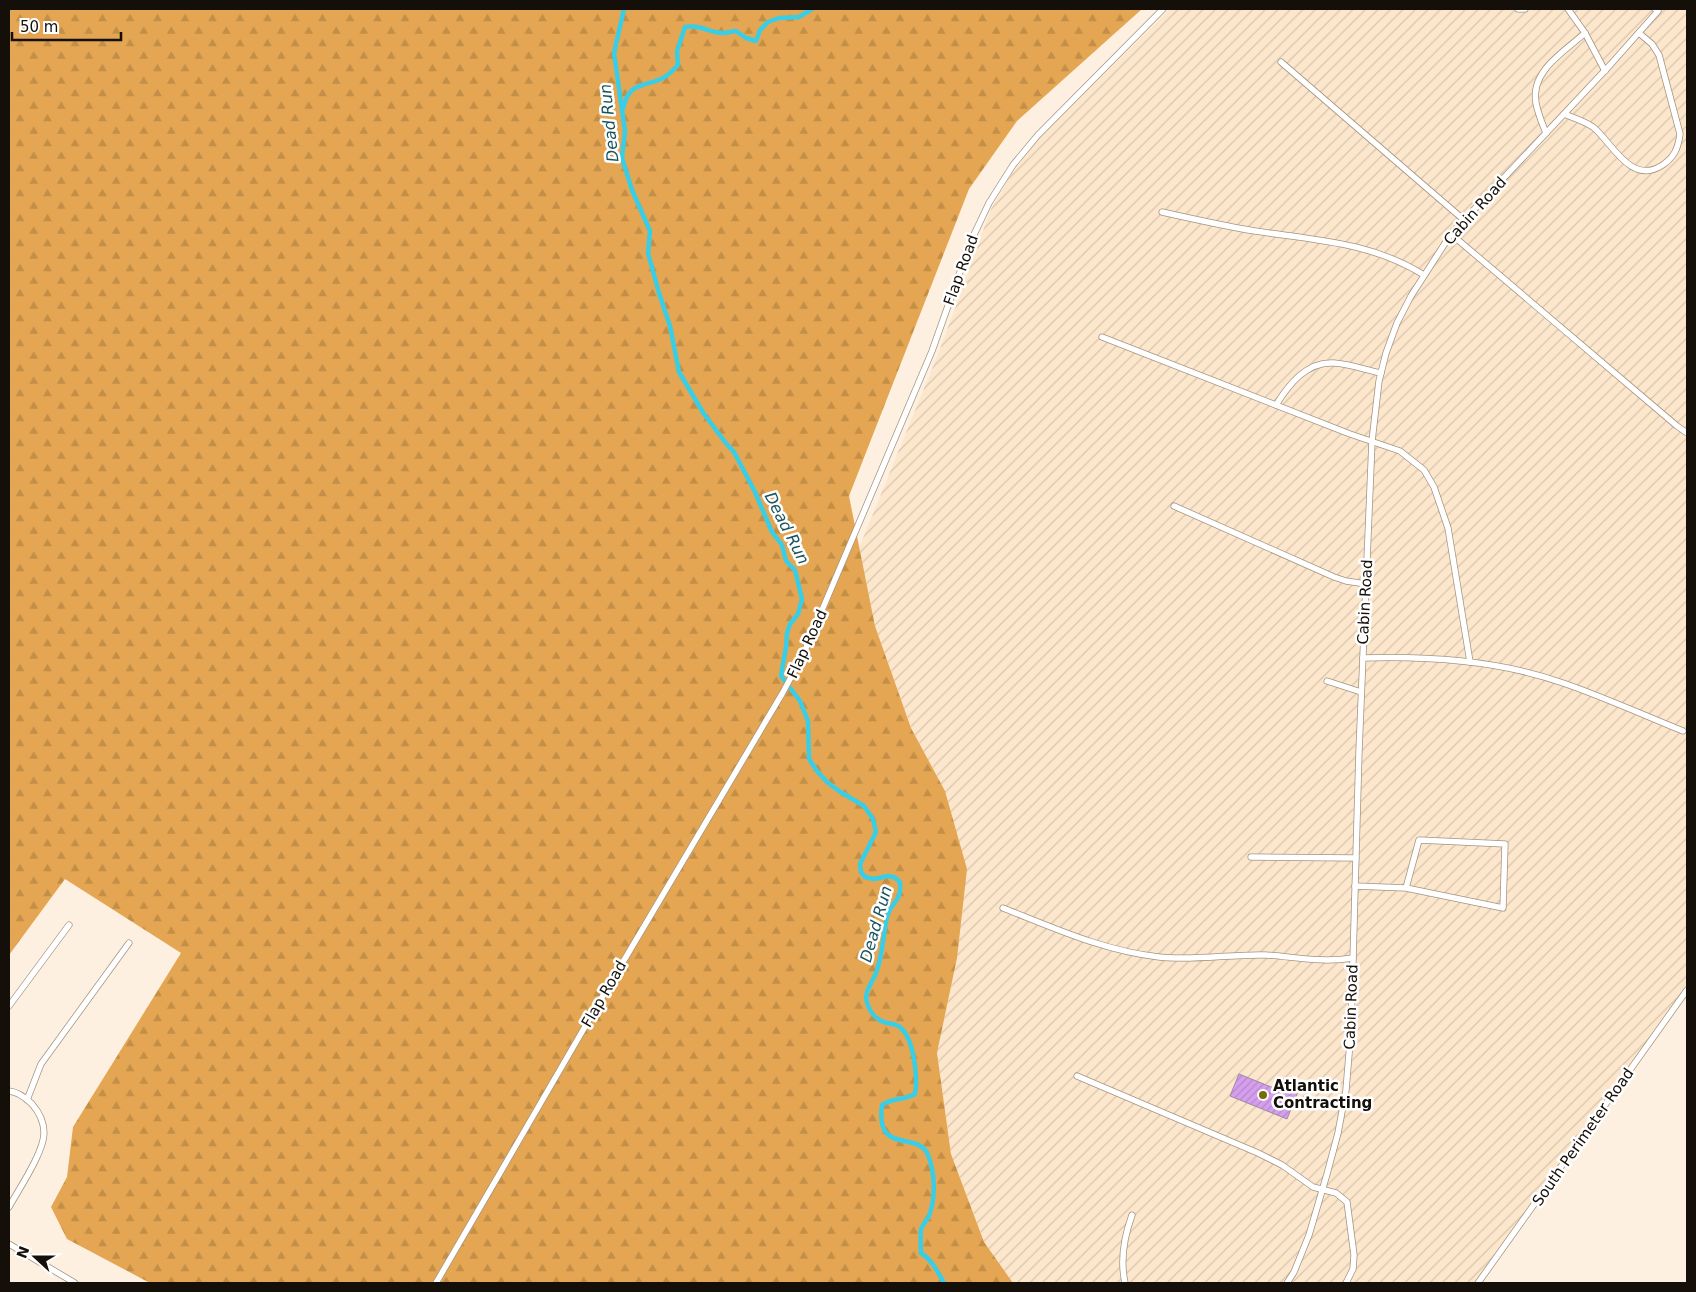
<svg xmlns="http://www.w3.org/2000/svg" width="1696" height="1292" viewBox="0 0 1696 1292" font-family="'DejaVu Sans',sans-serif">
  <defs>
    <pattern id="industrial-furrows" width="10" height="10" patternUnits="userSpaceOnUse" patternTransform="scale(1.25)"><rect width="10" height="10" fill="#fde7cc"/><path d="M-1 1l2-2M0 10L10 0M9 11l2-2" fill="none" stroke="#d8c5ae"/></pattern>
    <pattern id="forest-firs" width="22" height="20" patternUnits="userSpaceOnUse" patternTransform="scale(1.25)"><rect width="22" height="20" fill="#e4a652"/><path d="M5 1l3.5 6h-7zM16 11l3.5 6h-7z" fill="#c38e46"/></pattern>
    <pattern id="building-hatch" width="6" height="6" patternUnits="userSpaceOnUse" patternTransform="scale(1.25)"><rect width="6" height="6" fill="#d59fee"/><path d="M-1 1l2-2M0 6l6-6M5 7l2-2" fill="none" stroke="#b688cb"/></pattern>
  </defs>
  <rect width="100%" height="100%" fill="#fef0e0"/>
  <polygon fill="url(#industrial-furrows)" points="1170,9 1687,9 1687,990 1478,1283 1013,1283 984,1242 951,1154 937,1053 957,958 945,791 911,728 875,626 859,548 940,349 991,209 1013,172 1036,141"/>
  <polygon fill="url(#forest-firs)" points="9,9 1142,9 1017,121 969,189 849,496 875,626 911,728 945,791 967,869 957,958 937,1053 951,1154 984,1242 1013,1283 150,1283 67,1239 51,1207 67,1177 73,1127 181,953 65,879 9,955"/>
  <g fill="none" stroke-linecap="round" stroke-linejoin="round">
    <g stroke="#38cee7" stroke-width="4.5">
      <path d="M624,9L614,53L625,131L622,158L632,190L650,231L648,253L659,293L670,326L679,372L704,414L725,442L734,452L755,492L772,532L782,545L786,561L795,570L802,599L798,614L790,624L787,633L786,647L781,676L800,701L808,721L809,759L817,771L827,782L839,791L864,806L873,819L876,832L860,864L861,872L865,877L874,879L888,876L894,877L900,882C902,903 891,901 887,917C883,935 883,955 876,973C873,981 866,989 866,998C868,1010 875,1020 887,1023C892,1024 897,1024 901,1028C914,1040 918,1077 915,1094C903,1101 894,1097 882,1105C875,1156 918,1130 928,1155C935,1172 936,1198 929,1216C927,1220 923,1224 921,1229C920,1236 921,1245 921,1253C932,1260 938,1272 944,1283"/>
      <path d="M623,109C629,81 642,88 663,78C669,75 673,70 678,65L677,51L685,27C700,24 709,33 724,33C728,33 732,31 736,31L746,38L756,41L760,30L768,22L779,18L799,17L812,9"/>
    </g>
  </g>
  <polygon fill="url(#building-hatch)" stroke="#9a8ca0" points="1239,1074 1281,1091 1286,1078 1301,1084 1287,1119 1230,1096"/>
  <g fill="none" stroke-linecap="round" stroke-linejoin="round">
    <defs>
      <g id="lane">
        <polyline points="1518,9 1525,9"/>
        <polyline points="1568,9 1585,33 1605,71"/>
        <polyline points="1281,62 1464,220"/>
        <path d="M1564,114C1574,118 1584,121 1593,127C1611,141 1630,185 1661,166C1674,158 1678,149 1680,134L1659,55L1652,44L1639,33"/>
        <path d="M1546,133C1542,123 1538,114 1536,103C1530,71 1564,52 1585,33"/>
        <path d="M1162,212C1193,219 1224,226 1255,231C1315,240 1371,242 1424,275"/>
        <polyline points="1451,234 1677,426 1687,433"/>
        <polyline points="1102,337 1350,434 1400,451 1424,470 1434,487 1448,528 1470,662"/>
        <path d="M1276,405C1289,384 1307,361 1334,363C1350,364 1366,370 1381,373"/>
        <polyline points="1174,506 1334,577 1346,581 1366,584"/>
        <path d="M1363,658C1427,656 1501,661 1563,683C1604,697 1643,715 1683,731"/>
        <polyline points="1327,681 1361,692"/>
        <polyline points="1251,857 1356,858"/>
        <polyline points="1355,886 1406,888 1503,908 1505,844 1419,840 1406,888"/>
        <path d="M1003,908C1054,928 1104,951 1159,957C1194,961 1230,954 1265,955C1297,957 1321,963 1353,958"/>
        <polyline points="9,1006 69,925"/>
        <polyline points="1077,1076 1258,1153 1282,1165 1313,1187 1336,1193 1347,1202 1354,1255 1353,1269 1346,1283"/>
        <path d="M9,1091C18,1092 26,1098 32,1104C39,1112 44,1122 44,1133C44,1152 19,1189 9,1207"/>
        <polyline points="27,1100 41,1064 129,943"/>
        <polyline points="9,1244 75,1283"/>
        <polyline points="436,1283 604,994 782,694 803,655 932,351 971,241 989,203 1013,165 1038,135 1163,9"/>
        <path d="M1125,1283C1120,1260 1124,1237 1132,1215"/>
        <polyline points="1287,1283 1294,1272 1309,1235 1327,1174 1338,1133 1346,1090 1351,1030 1359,751 1372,441 1379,381 1386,353 1397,323 1411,296 1451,234 1611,64 1658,11 1655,9"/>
        <polyline points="1478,1283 1687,990"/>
      </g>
    </defs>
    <use href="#lane" stroke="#a49481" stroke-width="7"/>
    <use href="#lane" stroke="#fff" stroke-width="5.5"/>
  </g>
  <circle fill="#776c07" stroke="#fff" stroke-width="2" cx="1263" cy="1095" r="5"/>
  <g text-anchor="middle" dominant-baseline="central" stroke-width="5" stroke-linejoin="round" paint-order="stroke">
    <g font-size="15" fill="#140f08" stroke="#fff">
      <text transform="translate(1475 211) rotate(-48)">Cabin Road</text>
      <text transform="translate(961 270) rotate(-70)">Flap Road</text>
      <text transform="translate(1365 602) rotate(-87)">Cabin Road</text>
      <text transform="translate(807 644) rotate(-65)">Flap Road</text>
      <text transform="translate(604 994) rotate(-60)">Flap Road</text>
      <text transform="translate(1351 1007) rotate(-88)">Cabin Road</text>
      <text transform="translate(1583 1137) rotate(-55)">South Perimeter Road</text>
    </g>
    <g font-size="15" font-weight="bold" fill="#140f08" stroke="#fff" text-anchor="start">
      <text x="1273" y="1086">Atlantic<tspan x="1273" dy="17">Contracting</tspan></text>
    </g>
    <g font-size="16" font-style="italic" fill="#18545f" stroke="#fff">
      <text transform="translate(609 123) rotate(-96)">Dead Run</text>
      <text transform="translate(787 528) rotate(63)">Dead Run</text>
      <text transform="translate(876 924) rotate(-74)">Dead Run</text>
    </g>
  </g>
  <rect width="1696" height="1292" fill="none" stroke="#140f08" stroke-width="20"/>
  <g transform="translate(35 1257) rotate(291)" stroke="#ffffff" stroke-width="4" paint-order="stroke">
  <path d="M0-4L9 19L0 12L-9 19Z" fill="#140f08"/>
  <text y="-8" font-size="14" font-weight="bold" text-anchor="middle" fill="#140f08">N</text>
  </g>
  <path d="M12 32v8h109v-8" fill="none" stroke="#140f08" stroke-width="2.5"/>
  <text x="20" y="32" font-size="15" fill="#140f08" stroke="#ffffff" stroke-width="4" paint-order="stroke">50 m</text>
</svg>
